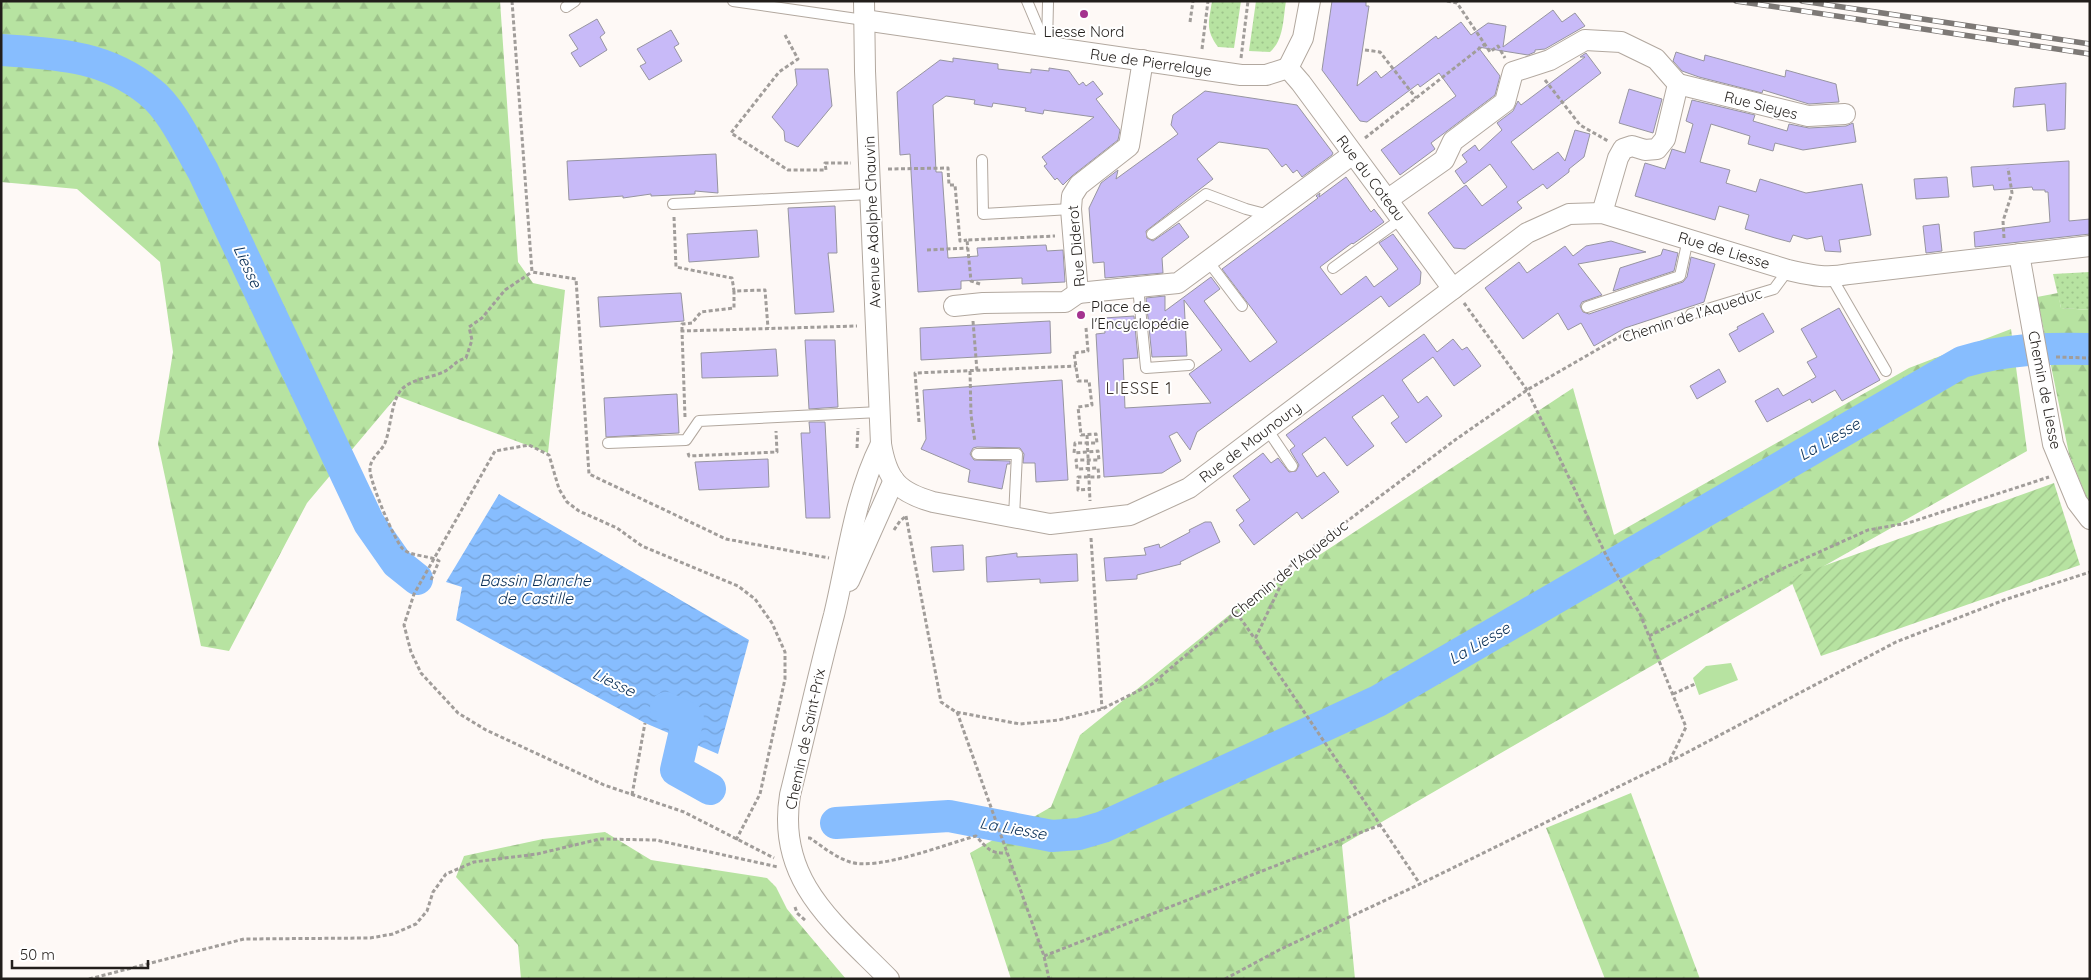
<svg xmlns="http://www.w3.org/2000/svg" width="2091" height="980" viewBox="0 0 2091 980" font-family="Quicksand,sans-serif">
  <defs>
    <pattern id="grass-dots" width="8" height="8" patternUnits="userSpaceOnUse" patternTransform="scale(1.25)"><rect width="8" height="8" fill="#b7e3a1"/><path d="M2 2h.1M6 6h.1" fill="none" stroke="#9dc28a" stroke-width="1.8" stroke-linecap="round"/></pattern>
    <pattern id="forest-firs" width="22" height="20" patternUnits="userSpaceOnUse" patternTransform="scale(1.25)"><rect width="22" height="20" fill="#b7e3a1"/><path d="M5 1l3.5 6h-7zM16 11l3.5 6h-7z" fill="#9dc28a"/></pattern>
    <pattern id="garden-furrows" width="10" height="10" patternUnits="userSpaceOnUse" patternTransform="scale(1.25)"><rect width="10" height="10" fill="#b7e3a1"/><path d="M-1 1l2-2M0 10L10 0M9 11l2-2" fill="none" stroke="#9dc28a"/></pattern>
    <pattern id="water-waves" width="16" height="10" patternUnits="userSpaceOnUse" patternTransform="scale(1.25)"><rect width="16" height="10" fill="#87bdfe"/><path d="M0 5q4-4 8 0t8 0" fill="none" stroke="#74a2d9"/></pattern>
  </defs>
  <rect width="100%" height="100%" fill="#fef9f6"/>
  <g fill="url(#grass-dots)">
    <path d="M1212,1H1241L1234,48L1218,47C1205,29 1209,22 1212,1Z"/>
    <path d="M1256,1H1286C1283,19 1284,40 1270,52L1249,51Z"/>
    <polygon points="2090,272 2090,310 2061,308 2053,274"/>
  </g>
  <g fill="url(#forest-firs)">
    <polygon points="1,1 500,1 518,262 533,283 565,290 548,453 397,396 307,503 229,651 201,646 158,444 173,352 160,262 77,189 1,182"/>
    <polygon points="2058,293 2061,308 2090,310 2090,506 2069,454 2037,297"/>
    <polygon points="2011,329 2027,451 1817,570 1342,845 1355,979 1011,979 970,853 1051,807 1080,735 1233,612 1573,388 1614,535 1909,368"/>
    <polygon points="1631,793 1700,979 1605,979 1546,828"/>
    <polygon points="605,832 651,860 767,878 776,887 787,909 846,979 521,979 518,945 456,877 464,856 543,839"/>
  </g>
  <polygon fill="#b7e3a1" points="1731,663 1738,680 1699,695 1693,678 1706,666"/>
  <polygon fill="url(#garden-furrows)" points="2054,483 2080,565 1821,656 1790,578"/>
  <polygon fill="url(#water-waves)" points="499,494 749,640 718,754 645,723 456,620 462,587 446,582"/>
  <g fill="none" stroke-linecap="round" stroke-linejoin="round">
    <g stroke="#87bdfe" stroke-width="32">
      <path d="M1,50C56,54 105,55 150,92C172,109 189,147 203,171L369,523L397,563L417,579"/>
      <polyline points="666,708 688,718 676,770 710,789"/>
      <path d="M836,823L949,816L1052,836L1079,834L1103,827L1378,701L1962,362C2004,349 2046,348 2090,349"/>
    </g>
  </g>
  <g fill="#c8baf8" stroke="#9795a0">
    <polygon points="1332,1 1366,1 1366,6 1369,6 1357,86 1376,71 1381,78 1436,36 1438,39 1461,22 1471,35 1488,23 1506,26 1503,47 1553,10 1562,22 1575,13 1585,26 1545,49 1535,50 1535,52 1528,55 1478,47 1500,76 1495,95 1431,143 1435,149 1400,175 1381,150 1456,96 1439,73 1420,87 1418,84 1367,122 1360,121 1322,70"/>
    <polygon points="597,19 605,33 600,37 607,50 580,67 571,53 578,49 569,35"/>
    <polygon points="671,30 679,44 674,47 682,61 649,80 640,66 646,63 637,49"/>
    <polygon points="1676,52 1704,61 1705,55 1785,77 1786,70 1836,84 1839,102 1809,104 1763,90 1762,93 1699,77 1682,71 1673,61"/>
    <polygon points="1586,53 1601,73 1511,142 1533,170 1558,152 1565,161 1575,130 1590,134 1584,157 1569,169 1569,172 1547,189 1543,184 1517,202 1522,208 1465,249 1454,248 1428,213 1466,185 1482,206 1507,187 1490,164 1464,184 1455,171 1467,162 1462,155 1475,145 1479,151 1502,130 1497,123 1513,111 1518,101 1521,105 1585,57 1580,57"/>
    <polygon points="953,58 998,64 998,69 1031,73 1031,69 1049,71 1049,68 1069,71 1079,85 1083,82 1086,86 1093,81 1103,94 1096,99 1120,130 1118,140 1072,176 1063,185 1057,178 1055,180 1044,166 1047,164 1042,157 1094,117 1044,110 1043,114 1025,111 1026,108 993,103 992,107 974,104 975,100 946,96 933,105 936,172 942,172 948,258 978,256 977,248 1046,245 1047,251 1063,250 1065,282 1022,284 1022,278 961,281 961,289 918,292 910,154 900,155 897,92 940,60 953,62"/>
    <polygon points="795,69 828,69 832,106 798,147 785,141 784,131 772,117 797,85"/>
    <polygon points="2066,83 2065,129 2047,131 2045,104 2013,107 2015,88"/>
    <polygon points="1629,89 1662,99 1653,133 1619,123"/>
    <polygon points="1205,91 1297,105 1333,153 1332,155 1302,177 1297,170 1293,173 1286,164 1282,167 1268,149 1219,142 1197,159 1213,179 1146,231 1147,238 1153,241 1179,223 1189,237 1162,258 1163,273 1105,278 1104,262 1093,263 1089,208 1101,183 1118,170 1116,179 1178,134 1171,125 1173,115"/>
    <polygon points="1692,100 1755,115 1753,121 1787,131 1789,124 1809,128 1846,126 1853,123 1856,142 1803,150 1775,143 1773,151 1748,144 1750,136 1711,124 1700,162 1730,170 1726,183 1756,192 1760,179 1806,193 1862,184 1871,235 1839,240 1841,252 1825,251 1822,236 1807,239 1793,235 1790,242 1775,238 1745,229 1749,215 1719,206 1715,220 1635,196 1645,163 1665,169 1672,149 1685,153 1693,124 1686,121"/>
    <polygon points="716,154 718,193 695,191 695,194 651,196 651,194 623,198 623,196 569,200 567,161"/>
    <polygon points="2069,161 2069,221 2090,219 2090,234 1975,247 1974,232 2050,222 2048,192 2045,192 2045,190 2033,190 2032,187 1994,190 1993,185 1973,187 1971,167"/>
    <polygon points="1346,177 1371,212 1374,209 1384,222 1353,244 1352,243 1320,267 1341,295 1366,276 1374,287 1398,269 1379,243 1393,234 1421,272 1420,284 1389,307 1381,296 1197,432 1190,450 1177,432 1169,436 1181,461 1162,473 1104,477 1096,334 1105,333 1104,318 1134,316 1138,358 1123,359 1125,408 1211,403 1189,374 1222,350 1184,300 1187,356 1152,357 1146,298 1165,296 1165,311 1211,277 1220,289 1204,301 1250,362 1277,342 1222,269 1318,198 1316,196 1320,193 1319,197"/>
    <polygon points="1947,177 1949,197 1916,199 1914,179"/>
    <polygon points="835,206 837,253 828,253 834,312 795,314 788,208"/>
    <polygon points="1939,224 1942,251 1926,253 1923,226"/>
    <polygon points="757,230 759,257 689,262 687,234"/>
    <polygon points="1611,241 1646,252 1578,264 1602,295 1582,302 1580,306 1583,312 1589,314 1683,282 1687,277 1691,257 1715,264 1704,302 1625,328 1594,346 1581,323 1568,330 1558,313 1523,339 1485,288 1519,262 1527,273 1565,246 1573,256 1586,246"/>
    <polygon points="1663,249 1678,253 1674,271 1613,291 1620,268 1661,255"/>
    <polygon points="681,293 684,321 600,327 598,297"/>
    <polygon points="1839,308 1880,380 1842,401 1835,390 1812,403 1810,399 1767,422 1755,401 1778,388 1783,396 1816,377 1807,362 1817,357 1801,329"/>
    <polygon points="1763,313 1774,332 1739,352 1729,334 1738,329 1737,327"/>
    <polygon points="1050,321 1051,353 921,360 920,328"/>
    <polygon points="1424,334 1437,352 1453,339 1462,350 1467,347 1481,366 1454,386 1433,357 1402,380 1418,403 1427,396 1442,416 1406,443 1391,423 1399,417 1383,395 1352,417 1374,446 1347,466 1325,437 1302,454 1317,477 1324,472 1339,492 1302,519 1297,512 1254,545 1239,525 1244,521 1236,510 1250,500 1233,476 1263,453 1271,463 1278,458 1289,472 1296,471 1299,465 1290,450 1295,446 1286,435"/>
    <polygon points="805,340 835,340 838,407 809,409"/>
    <polygon points="776,349 778,376 702,378 701,353"/>
    <polygon points="1719,369 1726,382 1697,399 1690,386"/>
    <polygon points="1062,380 1068,480 1036,482 1035,463 1023,463 1024,454 1020,448 977,447 973,448 970,454 974,460 1010,461 1010,464 1007,464 1002,489 968,482 970,470 921,449 926,439 923,390"/>
    <polygon points="677,394 679,433 606,437 604,398"/>
    <polygon points="809,422 825,422 830,518 806,518 801,433 810,433"/>
    <polygon points="768,459 769,487 699,490 695,462"/>
    <polygon points="1205,522 1211,522 1220,542 1180,562 1181,564 1137,575 1137,579 1106,581 1104,558 1146,555 1144,548 1159,544 1160,548 1190,532 1189,530"/>
    <polygon points="963,545 964,570 933,572 931,547"/>
    <polygon points="1017,553 1017,557 1077,554 1078,581 1040,583 1040,579 987,582 986,557"/>
  </g>
  <g fill="none" stroke-linecap="round" stroke-linejoin="round">
    <defs>
      <g id="lane">
        <polyline points="733,1 864,20"/>
        <polyline points="1027,1 1046,46"/>
        <polyline points="566,7 575,1"/>
        <polyline points="1047,45 1048,3"/>
        <polyline points="982,160 983,214 1071,209"/>
        <polyline points="673,204 870,194"/>
        <polyline points="1152,234 1206,194 1246,209 1269,215"/>
        <polyline points="1208,261 1242,306"/>
        <polyline points="1333,268 1401,219"/>
        <polyline points="1832,278 1886,371"/>
        <polyline points="1138,287 1146,368 1189,365"/>
        <polyline points="1587,307 1680,276 1688,239"/>
        <polyline points="1691,314 1774,289 1788,270"/>
        <polyline points="1267,429 1292,466"/>
        <polyline points="608,443 686,440 699,421 880,412"/>
        <polyline points="977,454 1017,454 1014,517"/>
      </g>
      <g id="street">
        <path d="M864,1L865,71L881,444C887,480 898,492 933,502L1050,524L1130,515L1189,488L1527,233L1569,214L1602,213L1788,270C1811,275 1825,279 1849,274L2090,246"/>
        <polyline points="864,20 1241,75 1266,75 1288,68"/>
        <polyline points="1143,60 1129,146 1079,185 1072,196 1071,209 1078,293 1178,283 1353,154"/>
        <polyline points="1288,68 1301,83 1453,289"/>
        <polyline points="1288,68 1303,38 1310,1"/>
        <polyline points="1678,84 1808,116 1845,114"/>
        <polyline points="1387,200 1444,160 1453,141 1505,102 1513,72 1550,60 1585,40 1621,42 1656,59 1678,84 1665,139 1657,149 1645,150 1632,146 1623,149 1618,158 1602,213"/>
        <polyline points="2019,254 2053,444 2077,502 2090,519"/>
        <polyline points="954,306 983,303 1065,302 1078,293"/>
        <path d="M881,444C854,498 848,557 834,615C818,675 805,735 790,795C776,881 835,924 889,979"/>
        <polyline points="849,581 894,480"/>
      </g>
    </defs>
    <use href="#lane" stroke="#b2a89f" stroke-width="12"/>
    <use href="#street" stroke="#b2a89f" stroke-width="22"/>
    <g stroke="#a19d9a" stroke-width="3" stroke-dasharray="4 2.5" stroke-linecap="butt">
      <polyline points="512,1 532,272 576,279 589,474 726,539 829,558"/>
      <polyline points="1447,1 1457,3 1490,52 1498,46 1505,58"/>
      <polyline points="1190,22 1193,1"/>
      <polyline points="785,35 798,59 779,72 731,133 788,170 826,170 825,163 851,163"/>
      <polyline points="1202,49 1208,1"/>
      <polyline points="1365,50 1380,52 1416,98"/>
      <polyline points="1241,58 1248,1"/>
      <polyline points="1545,80 1580,125 1608,141"/>
      <polyline points="1365,138 1485,44"/>
      <polyline points="888,169 948,168 949,185 955,185 960,241 967,240"/>
      <polyline points="674,217 676,267 732,278 734,291 765,290 768,328"/>
      <polyline points="2004,238 2003,221 2012,193 2008,168"/>
      <polyline points="927,250 968,248"/>
      <polyline points="980,284 971,281 967,240 1055,236"/>
      <polyline points="1464,303 1527,390 1607,557 1640,614 1686,727 1669,762"/>
      <polyline points="973,321 977,371"/>
      <polyline points="1086,328 1088,351 1074,353 1078,381 1089,381 1092,405 1078,407 1081,435 1096,434 1097,443 1075,443 1074,453 1098,451 1099,460 1076,460 1077,469 1098,468 1099,477 1078,477 1078,490 1090,489"/>
      <polyline points="682,331 682,324 692,323 701,312 734,308 734,291"/>
      <polyline points="2056,357 2090,358"/>
      <polyline points="970,371 971,415 975,442"/>
      <polyline points="685,417 682,331 857,326"/>
      <polyline points="919,422 915,373 1076,366"/>
      <polyline points="1087,435 1090,501"/>
      <polyline points="857,448 858,428"/>
      <polyline points="688,453 689,456 777,452 776,431"/>
      <polyline points="906,516 941,702 956,712 1020,724 1059,720 1102,709 1152,684 1314,546 1455,440 1527,390 1621,336 1678,318"/>
      <polyline points="894,530 900,521 906,516"/>
      <polyline points="1091,538 1102,709"/>
      <polyline points="1288,570 1255,639 1420,884"/>
      <path d="M431,580L439,561C429,555 412,557 403,549C395,542 369,480 370,469C370,458 381,452 385,443C391,428 391,400 402,389C414,377 435,378 447,370C456,364 454,362 466,358L472,340L469,327L482,318L505,290L532,272"/>
      <polyline points="1236,612 1255,639"/>
      <polyline points="1649,636 1786,567 1868,530 1908,523 2049,477"/>
      <polyline points="1673,694 1695,684"/>
      <polyline points="957,712 1044,956 1049,979"/>
      <polyline points="632,795 645,723"/>
      <path d="M808,838H810C823,847 835,857 850,862C878,871 946,844 976,836C987,848 990,854 1007,853"/>
      <polyline points="736,840 760,794 785,679 785,652 772,623 755,599 738,586 642,546 617,528 579,511 567,502 559,489 549,455 529,445 495,451 414,594 404,625 411,652 421,673 458,713 486,730 604,785 684,812 774,858"/>
      <polyline points="795,907 797,913 806,921"/>
      <polyline points="1044,956 1380,825"/>
      <polyline points="89,979 244,939 370,938 393,934 416,924 427,911 433,892 446,874 474,862 537,854 600,839 656,840 778,867"/>
      <polyline points="1225,979 1279,950 1420,884 1669,762 1896,642 2004,600 2090,572"/>
    </g>
    <use href="#lane" stroke="#fff" stroke-width="10"/>
    <use href="#street" stroke="#fff" stroke-width="20"/>
    <defs>
      <g id="rail">
        <polyline points="1736,1 2090,54"/>
        <polyline points="1802,1 2090,44"/>
      </g>
    </defs>
    <use href="#rail" stroke="#7d7976" stroke-width="5.5"/>
    <use href="#rail" stroke="#fff" stroke-width="4" stroke-dasharray="11" stroke-linecap="butt"/>
  </g>
  <g fill="#a4338f" stroke="#fff" stroke-width="2">
    <circle cx="1084" cy="14" r="5"/>
    <circle cx="1081" cy="315" r="5"/>
  </g>
  <g text-anchor="middle" dominant-baseline="central" stroke-width="4" stroke-linejoin="round" paint-order="stroke">
    <g font-size="15" fill="#221e1b" stroke="#fff">
      <text x="1084" y="31">Liesse Nord</text>
      <text x="1091" y="306" text-anchor="start">Place de<tspan x="1091" dy="17">l'Encyclopédie</tspan></text>
    </g>
    <g font-size="15" fill="#221e1b" stroke="#fff">
      <text transform="translate(1151 62) rotate(8)">Rue de Pierrelaye</text>
      <text transform="translate(1761 105) rotate(14)">Rue Sieyes</text>
      <text transform="translate(1371 178) rotate(53)">Rue du Coteau</text>
      <text transform="translate(872 222) rotate(-92)">Avenue Adolphe Chauvin</text>
      <text transform="translate(1076 246) rotate(-95)">Rue Diderot</text>
      <text transform="translate(1724 250) rotate(17)">Rue de Liesse</text>
      <text transform="translate(1692 315) rotate(-18)">Chemin de l'Aqueduc</text>
      <text transform="translate(2045 390) rotate(79)">Chemin de Liesse</text>
      <text transform="translate(1250 442) rotate(-37)">Rue de Maunoury</text>
      <text transform="translate(1289 569) rotate(-39)">Chemin de l'Aqueduc</text>
      <text transform="translate(805 739) rotate(-78)">Chemin de Saint-Prix</text>
    </g>
    <g font-size="16" font-style="italic" fill="#092f57" stroke="#fff">
      <text transform="translate(248 266) rotate(65)">Liesse</text>
      <text transform="translate(1829 439) rotate(-30)">La Liesse</text>
      <text x="535" y="580">Bassin Blanche<tspan x="535" dy="18">de Castille</tspan></text>
      <text transform="translate(1479 643) rotate(-30)">La Liesse</text>
      <text transform="translate(614 682) rotate(26)">Liesse</text>
      <text transform="translate(1013 828) rotate(10)">La Liesse</text>
    </g>
    <g font-size="16" letter-spacing="1" fill="#3c332c" stroke="#fff">
      <text x="1139" y="388">LIESSE 1</text>
    </g>
  </g>
  <rect width="2091" height="980" fill="none" stroke="#221e1b" stroke-width="5"/>
  <path d="M12 960v8h136v-8" fill="none" stroke="#221e1b" stroke-width="2.5"/>
  <text x="20" y="960" font-size="15" fill="#221e1b" stroke="#ffffff" stroke-width="4" paint-order="stroke">50 m</text>
</svg>
